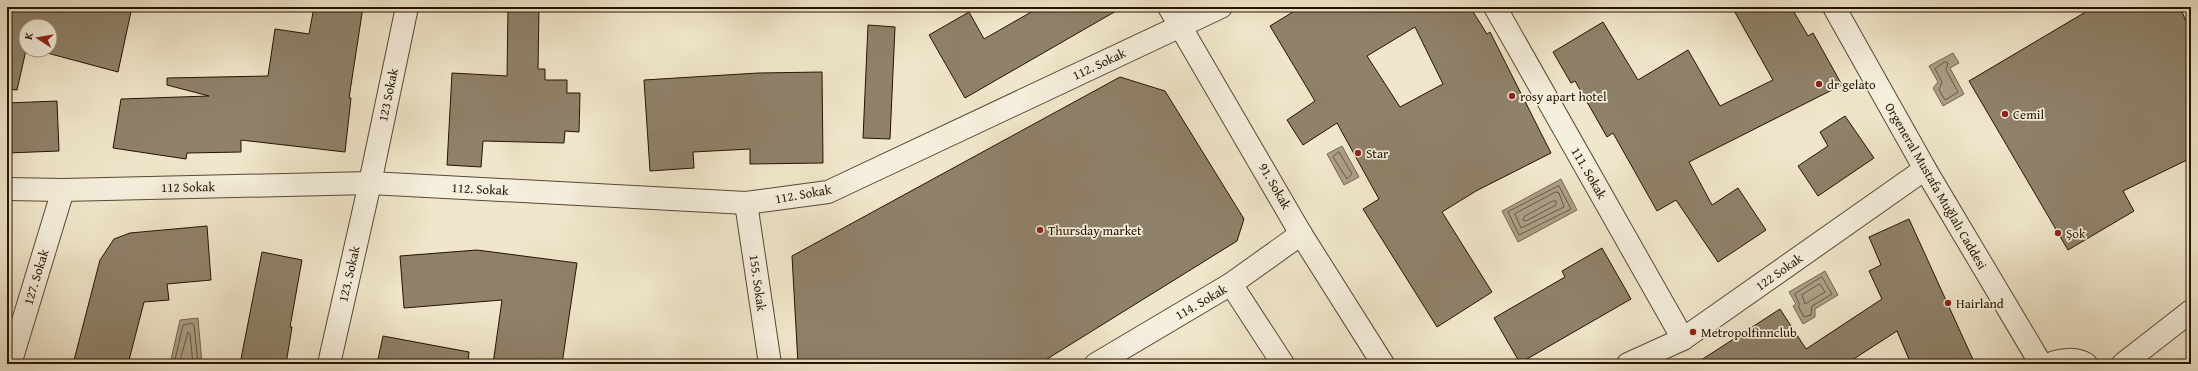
<svg xmlns="http://www.w3.org/2000/svg" width="2198" height="371" viewBox="0 0 2198 371" font-family="'Gentium Book Plus',serif">
  <rect width="100%" height="100%" fill="#f0e6cb"/>
  <filter id="stains"><feTurbulence type="fractalNoise" baseFrequency=".005" numOctaves="4"/><feColorMatrix values="0 0 0 0 .2 0 0 0 0 .09 0 0 0 0 .02 0 0 0 .5 -.17"/></filter>
  <radialGradient id="worn" r=".72"><stop offset=".6" stop-color="#630" stop-opacity="0"/><stop offset="1" stop-color="#630" stop-opacity=".3"/></radialGradient>
  <g fill="#ab9e86" stroke="#756651">
    <polygon points="1953,53 1959,63 1950,68 1964,94 1943,106 1933,88 1938,82 1929,66"/>
    <polygon points="1342,146 1359,177 1344,185 1327,154"/>
    <polygon points="1561,179 1577,210 1518,242 1502,211"/>
    <polygon points="1825,271 1838,295 1815,309 1815,317 1803,324 1793,306 1796,304 1789,292"/>
    <polygon points="198,318 202,364 170,364 180,320"/>
  </g>
  <g fill="none" stroke-linecap="round" stroke-linejoin="round">
    <g stroke="#685844" stroke-width="1">
      <polygon points="1945,62 1948,63 1946,70 1958,92 1945,100 1939,90 1942,82 1935,69"/>
      <polygon points="1339,152 1352,174 1347,179 1333,157"/>
      <polygon points="1559,186 1571,209 1519,235 1508,212"/>
      <polygon points="1556,192 1559,193 1564,207 1521,228 1515,214"/>
      <polygon points="1553,201 1556,201 1556,205 1526,221 1523,220 1524,217"/>
      <polygon points="1822,277 1832,294 1812,306 1811,315 1804,317 1799,308 1799,303 1795,294"/>
      <polygon points="1820,284 1825,292 1805,304 1802,295"/>
      <polyline points="174,364 183,325 192,323 194,325 198,364"/>
      <polyline points="179,364 188,332 190,334 193,364"/>
    </g>
  </g>
  <g fill="#8f816a" stroke="#251301" fill-rule="evenodd">
    <polygon points="7,7 132,7 118,72 36,50 50,50 50,26 26,26 26,50 17,90 7,89"/>
    <polygon points="314,7 363,7 349,98 351,98 345,152 241,140 241,152 187,153 186,159 113,148 121,99 209,96 167,85 167,78 268,76 275,29 309,34"/>
    <polygon points="508,7 539,7 538,69 545,69 545,80 567,80 567,93 580,93 579,132 565,131 564,143 483,141 481,167 447,165 452,73 507,76"/>
    <polygon points="1040,7 1123,7 965,98 929,35 969,12 984,39"/>
    <path d="M1301,7H1470L1487,34L1490,32L1551,153L1476,191L1442,212L1492,292L1437,327L1363,209L1379,199L1337,123L1303,145L1287,120L1315,101L1270,26ZM1415,27L1443,84L1400,107L1367,56Z"/>
    <polygon points="1732,7 1791,7 1808,36 1813,33 1842,85 1689,162 1712,205 1738,188 1766,230 1718,262 1676,200 1657,211 1613,133 1607,137 1575,81 1571,83 1553,52 1603,22 1638,80 1688,50 1720,106 1773,80"/>
    <polygon points="2094,7 2180,7 2191,33 2191,158 2123,191 2134,211 2068,250 1969,81"/>
    <polygon points="868,25 895,27 890,139 863,138"/>
    <polygon points="822,72 823,163 750,164 750,149 693,152 694,168 650,171 644,80 758,73"/>
    <polygon points="1120,77 1165,91 1244,219 1237,241 1039,364 798,364 792,256"/>
    <polygon points="57,101 59,151 7,153 7,103"/>
    <polygon points="1845,116 1874,158 1818,196 1798,166 1828,146 1820,132"/>
    <polygon points="1909,219 1975,364 1911,364 1897,331 1846,364 1695,364 1780,309 1806,349 1882,299 1869,271 1881,265 1869,237"/>
    <polygon points="207,226 211,280 167,284 169,300 144,302 128,364 73,364 100,260 114,239 130,233"/>
    <polygon points="1602,248 1631,299 1520,363 1494,318 1565,277 1562,271"/>
    <polygon points="477,250 577,263 562,364 493,364 502,300 404,308 400,256"/>
    <polygon points="262,252 302,260 290,327 292,327 286,364 240,364"/>
    <polygon points="383,336 469,352 468,364 377,364"/>
  </g>
  <g fill="none" stroke-linecap="round" stroke-linejoin="round">
    <defs>
      <g id="minor">
        <polyline points="1169,7 1301,234 1383,364"/>
        <polyline points="1495,7 1683,339"/>
        <polyline points="7,189 63,190 370,183 746,203 828,192 1221,7"/>
        <polyline points="746,203 770,364"/>
        <polyline points="1231,284 1283,364"/>
        <polyline points="10,364 63,190"/>
        <polyline points="329,364 370,183 407,7"/>
        <polyline points="1096,364 1231,284 1301,234"/>
        <polyline points="1628,364 1683,339 1925,169"/>
      </g>
      <g id="tertiary">
        <polyline points="1834,7 1925,169 2041,364"/>
        <path d="M2050,364C2060,359 2076,358 2086,364"/>
        <polyline points="2123,364 2191,311"/>
      </g>
    </defs>
    <use href="#minor" stroke="#584834" stroke-width="24"/>
    <use href="#tertiary" stroke="#584834" stroke-width="24"/>
    <use href="#minor" stroke="#f5efdd" stroke-width="22"/>
    <use href="#tertiary" stroke="#f5efdd" stroke-width="22"/>
  </g>
  <g fill="#8f2418" stroke="#f5efdd" stroke-width="1.5">
    <circle cx="1819" cy="84" r="4"/>
    <circle cx="1512" cy="96" r="4"/>
    <circle cx="2005" cy="114" r="4"/>
    <circle cx="1358" cy="153" r="4"/>
    <circle cx="1040" cy="230" r="4"/>
    <circle cx="2058" cy="233" r="4"/>
    <circle cx="1948" cy="303" r="4"/>
    <circle cx="1693" cy="332" r="4"/>
  </g>
  <g text-anchor="middle" dominant-baseline="central" stroke-width="3.5" stroke-linejoin="round" paint-order="stroke">
    <g font-size="13" fill="#251301" stroke="#f5efdd">
      <text transform="translate(1099 64) rotate(-25)">112. Sokak</text>
      <text transform="translate(388 95) rotate(-78)">123 Sokak</text>
      <text transform="translate(1589 173) rotate(60)">111. Sokak</text>
      <text transform="translate(1275 186) rotate(60)">91. Sokak</text>
      <text transform="translate(1936 186) rotate(60)">Orgeneral Mustafa Muğlalı Caddesi</text>
      <text transform="translate(188 187) rotate(-1)">112 Sokak</text>
      <text transform="translate(480 189) rotate(3)">112. Sokak</text>
      <text transform="translate(803 194) rotate(-10)">112. Sokak</text>
      <text transform="translate(1779 272) rotate(-35)">122 Sokak</text>
      <text transform="translate(349 274) rotate(-77)">123. Sokak</text>
      <text transform="translate(36 277) rotate(-73)">127. Sokak</text>
      <text transform="translate(758 283) rotate(82)">155. Sokak</text>
      <text transform="translate(1201 302) rotate(-30)">114. Sokak</text>
    </g>
    <g font-size="13" fill="#251301" stroke="#f5efdd" text-anchor="start">
      <text x="1827" y="84">dr gelato</text>
      <text x="1520" y="96">rosy apart hotel</text>
      <text x="2013" y="114">Cemil</text>
      <text x="1366" y="153">Star</text>
      <text x="1048" y="230">Thursday market</text>
      <text x="2066" y="233">Şok</text>
      <text x="1956" y="303">Hairland</text>
      <text x="1701" y="332">Metropolfinnclub</text>
    </g>
  </g>
  <rect width="2198" height="371" fill="none" stroke="#f0e6cb" stroke-width="24"/>
  <rect x="8" y="8" width="2182" height="355" fill="none" stroke="#251301" stroke-width="2"/>
  <rect x="12" y="12" width="2174" height="347" fill="none" stroke="#251301"/>
  <g transform="translate(38 38) rotate(282)"><circle r="19" fill="#f5efdd" stroke="#a29785"/>
  <path d="M0-3L7 15L0 10L-7 15Z" fill="#8f2418"/>
  <text y="-6" font-size="11" font-weight="bold" text-anchor="middle" fill="#251301">K</text>
  </g>
  <rect width="100%" height="100%" filter="url(#stains)"/>
  <rect width="100%" height="100%" fill="url(#worn)"/>
</svg>
